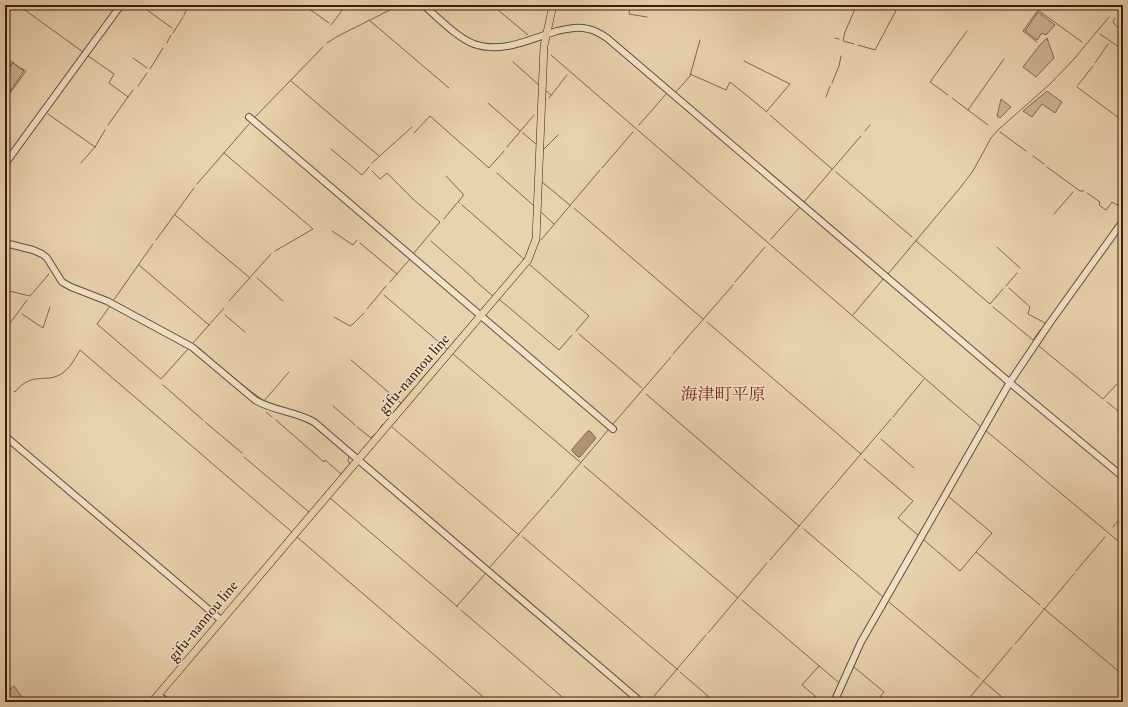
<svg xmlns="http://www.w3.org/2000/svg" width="1128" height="707" viewBox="0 0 1128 707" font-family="'IM FELL Double Pica','Noto Serif JP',serif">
  <rect width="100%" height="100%" fill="#e9d3af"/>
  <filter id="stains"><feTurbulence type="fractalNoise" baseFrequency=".005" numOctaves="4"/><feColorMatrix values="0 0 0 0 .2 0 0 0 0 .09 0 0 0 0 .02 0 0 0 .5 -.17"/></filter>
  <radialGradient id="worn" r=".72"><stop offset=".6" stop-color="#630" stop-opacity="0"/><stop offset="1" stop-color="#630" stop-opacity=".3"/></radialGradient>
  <g fill="#cbb494" stroke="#826851">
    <polygon points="1038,12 1055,25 1046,35 1042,33 1037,40 1025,31"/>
    <polygon points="1047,38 1054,58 1036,77 1023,67 1039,46"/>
    <polygon points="13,63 24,71 5,99 5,74"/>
    <polygon points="1047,91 1062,102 1055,113 1042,104 1032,117 1023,111"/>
    <polygon points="1001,99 1011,107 1000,118 997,116"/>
    <polygon points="14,686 25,702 5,702 5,693"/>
  </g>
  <polygon fill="#ae9578" stroke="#80654e" points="588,431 590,431 596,438 580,457 578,457 572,451 572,449"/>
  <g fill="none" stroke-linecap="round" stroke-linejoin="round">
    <g stroke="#80654e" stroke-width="1">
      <polyline points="18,5 83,52"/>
      <polyline points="140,5 172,28"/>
      <polyline points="286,5 290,8"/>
      <polyline points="492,5 528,35"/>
      <polyline points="630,5 629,14 647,17"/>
      <polyline points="1031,5 1082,42"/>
      <polyline points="293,9 297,9 305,6 329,23"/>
      <polyline points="184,15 189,5"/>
      <polyline points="1115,18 1113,22 1116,26 1123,31"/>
      <polyline points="369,20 449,88"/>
      <polyline points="331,25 344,8"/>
      <polyline points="173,33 183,17"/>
      <polyline points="1100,34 1123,50"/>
      <polyline points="835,38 839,39"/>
      <polyline points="1037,42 1023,31 1038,10"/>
      <polyline points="167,43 171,35"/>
      <polyline points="327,43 338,36 400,5"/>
      <polyline points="854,44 843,41 845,32 855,9"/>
      <polyline points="858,45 875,50 899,5"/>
      <polyline points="551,55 981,427"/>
      <polyline points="88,56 114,74 109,83 128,97"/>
      <polyline points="5,57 19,67"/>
      <polyline points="133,58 147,68"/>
      <polyline points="744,61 790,84 767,111"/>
      <polyline points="513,62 539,85"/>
      <polyline points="1095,63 1108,44"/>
      <polyline points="150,69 163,48"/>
      <polyline points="5,73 13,62"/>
      <polyline points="690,74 726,90 730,82 767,112"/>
      <polyline points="291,81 379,156"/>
      <polyline points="832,83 839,66 841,56"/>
      <polyline points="1078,85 1093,66"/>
      <polyline points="138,86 147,73"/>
      <polyline points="1077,87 1123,121"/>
      <polyline points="545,90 551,95"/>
      <polyline points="676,92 690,76 700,40"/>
      <polyline points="948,95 930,82 967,31"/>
      <polyline points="826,97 830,86"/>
      <polyline points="549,98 567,75"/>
      <polyline points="952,98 988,125"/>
      <polyline points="5,100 26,71 21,68"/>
      <polyline points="488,103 520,131"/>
      <polyline points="968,110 1004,59"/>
      <polyline points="48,114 95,147"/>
      <polyline points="770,115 832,169"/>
      <polyline points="255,117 323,47"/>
      <polyline points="108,125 133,90"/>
      <polyline points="639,125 667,93"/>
      <polyline points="865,131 870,125"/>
      <polyline points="1000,132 1026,151"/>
      <polyline points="414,133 430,116 489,168 504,151"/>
      <polyline points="523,133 536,144"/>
      <polyline points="507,147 534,115"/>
      <polyline points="331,149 362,175 369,167"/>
      <polyline points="543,150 558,135"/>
      <polyline points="224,153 313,229 275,251"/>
      <polyline points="5,155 6,157"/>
      <polyline points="1033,156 1044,164"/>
      <polyline points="81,163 95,147 105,130"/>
      <polyline points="372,163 412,127"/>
      <polyline points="1047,167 1080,191 1084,191"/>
      <polyline points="602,168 633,132"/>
      <polyline points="372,171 380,179 387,173 414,200 440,222 413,254"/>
      <polyline points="836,172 912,237"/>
      <polyline points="497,173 534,206"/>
      <polyline points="446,176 463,194 463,196 458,202 459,203"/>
      <polyline points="1123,181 1120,185 1123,187"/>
      <polyline points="542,182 571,206"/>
      <polyline points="197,184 249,124"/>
      <polyline points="1087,193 1100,202 1099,205 1106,210 1112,202 1117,205 1123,198"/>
      <polyline points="804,202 861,136"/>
      <polyline points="462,205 525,260"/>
      <polyline points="574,208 703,319"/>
      <polyline points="541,212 554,224"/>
      <polyline points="1054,214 1073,192"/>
      <polyline points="175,215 250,278"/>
      <polyline points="444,219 457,203"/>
      <polyline points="332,231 353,245 357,240"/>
      <polyline points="771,239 800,207"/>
      <polyline points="156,240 194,188"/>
      <polyline points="541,240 600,170"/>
      <polyline points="431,241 474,279 474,280 493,296"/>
      <polyline points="916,241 990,304 1003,289"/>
      <polyline points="360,243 397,274"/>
      <polyline points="997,247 1020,268"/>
      <polyline points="139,265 209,325"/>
      <polyline points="530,265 589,316 576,331"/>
      <polyline points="888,274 960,188 973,171 991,138 998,130 1050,84 1074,59 1109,17"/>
      <polyline points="257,278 283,301"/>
      <polyline points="390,282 410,259"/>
      <polyline points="735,282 765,247"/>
      <polyline points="1006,286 1017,273"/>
      <polyline points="1009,288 1030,307 1028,314 1045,323"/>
      <polyline points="5,290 30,296 49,274"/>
      <polyline points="384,295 447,349"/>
      <polyline points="499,299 559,350 572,335"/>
      <polyline points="113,301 153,244"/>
      <polyline points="229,301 271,254"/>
      <polyline points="110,306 97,324 161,379 188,349"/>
      <polyline points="993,307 1033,340 1041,329"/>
      <polyline points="367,309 386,286"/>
      <polyline points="22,314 43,328 50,307"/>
      <polyline points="225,315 245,332"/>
      <polyline points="853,315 884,278"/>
      <polyline points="334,317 350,326 353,324 364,313"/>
      <polyline points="707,322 861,454"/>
      <polyline points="5,330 27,300"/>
      <polyline points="579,334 642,388"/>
      <polyline points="193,343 224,308"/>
      <polyline points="1039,346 1103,399 1117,384"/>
      <polyline points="199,348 210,358"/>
      <polyline points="453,354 580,462"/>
      <polyline points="673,354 733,285"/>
      <polyline points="351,360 401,403"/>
      <polyline points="230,375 236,380"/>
      <polyline points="1120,380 1123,376"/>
      <polyline points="5,382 9,386"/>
      <polyline points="419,382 464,330"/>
      <polyline points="241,384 264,401 289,372"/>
      <polyline points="163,385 203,420"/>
      <path d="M14,391L15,392C33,369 49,386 65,371C71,366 76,357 80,350L292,532"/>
      <polyline points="646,394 799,526"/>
      <polyline points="1107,402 1123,415"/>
      <polyline points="333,406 355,425"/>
      <polyline points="266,412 272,417"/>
      <polyline points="284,414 292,416"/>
      <polyline points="390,416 414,388"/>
      <polyline points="893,417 924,379"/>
      <polyline points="276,420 324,462 325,460 341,474 350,464 348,461 349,456 312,425 304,421"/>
      <polyline points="205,422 242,453"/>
      <polyline points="613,424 671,357"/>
      <polyline points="357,427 371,438 374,435"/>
      <polyline points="392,427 519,535"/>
      <polyline points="380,428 383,424"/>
      <polyline points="985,430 1123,545"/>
      <polyline points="881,439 914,468"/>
      <polyline points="244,457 309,512"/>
      <polyline points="864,459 913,501 898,518 918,535"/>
      <polyline points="584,466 738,598"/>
      <polyline points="831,489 891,419"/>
      <polyline points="949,497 992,533 976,552 1040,605"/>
      <polyline points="330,498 458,607"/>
      <polyline points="551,498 609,429"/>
      <polyline points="1113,527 1123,515"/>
      <polyline points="804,529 883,597"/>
      <polyline points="297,537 489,702"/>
      <polyline points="523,537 678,670"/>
      <polyline points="924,540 960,571 976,552"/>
      <polyline points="770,560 829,491"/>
      <polyline points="490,567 549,500"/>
      <polyline points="1076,571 1105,537"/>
      <polyline points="742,600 838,682"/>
      <polyline points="889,602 979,678"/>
      <polyline points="457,606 486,573"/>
      <polyline points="1043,608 1123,675"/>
      <polyline points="461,610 568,702"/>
      <polyline points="708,633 767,563"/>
      <polyline points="1015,644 1074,574"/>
      <polyline points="819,666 802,685 822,702"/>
      <polyline points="854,667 884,692 876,702"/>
      <polyline points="680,672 715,702"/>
      <polyline points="983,681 1008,702"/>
      <polyline points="649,702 706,635"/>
      <polyline points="966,702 1012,647"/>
    </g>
    <defs>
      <g id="minor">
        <path d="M423,5C438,17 456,37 474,44C502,54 530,39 557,31C567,29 577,26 588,29C595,30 601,34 607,38L1015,387L1123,477"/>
        <polyline points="249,117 613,429"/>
        <polyline points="5,164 121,5"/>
        <path d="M5,243L33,250L42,254L47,258L62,282L71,287L107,301L192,347L255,400C273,411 295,411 314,422L641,702"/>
        <polyline points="5,436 221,620"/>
        <polyline points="158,695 167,702"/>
        <polyline points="834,702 861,642 1010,382 1049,324 1123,221"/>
      </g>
      <polyline id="major" points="152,702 528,260 536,239 544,46 553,5"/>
    </defs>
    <use href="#minor" stroke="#664a36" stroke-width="8"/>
    <use href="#major" stroke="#3a1d0e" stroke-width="8"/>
    <use href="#minor" stroke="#f1e2cb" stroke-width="6"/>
    <use href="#major" stroke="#e9d3af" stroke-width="7"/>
  </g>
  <g text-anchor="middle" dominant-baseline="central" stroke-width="3" stroke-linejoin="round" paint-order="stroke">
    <g font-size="15" fill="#3a1d0e" stroke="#f1e2cb">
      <text transform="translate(414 374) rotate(-49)">gifu-nannou line</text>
      <text transform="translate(203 621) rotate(-50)">gifu-nannou line</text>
    </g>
    <g font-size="17" fill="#7a1f14" stroke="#f1e2cb">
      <text x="723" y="394">海津町平原</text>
    </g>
  </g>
  <rect width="1128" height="707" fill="none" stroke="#e9d3af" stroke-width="20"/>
  <rect x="6" y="6" width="1116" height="695" fill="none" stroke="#3a1d0e" stroke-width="2"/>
  <rect x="10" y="10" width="1108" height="687" fill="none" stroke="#3a1d0e"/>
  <rect width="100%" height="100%" filter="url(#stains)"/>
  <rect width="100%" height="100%" fill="url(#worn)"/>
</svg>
